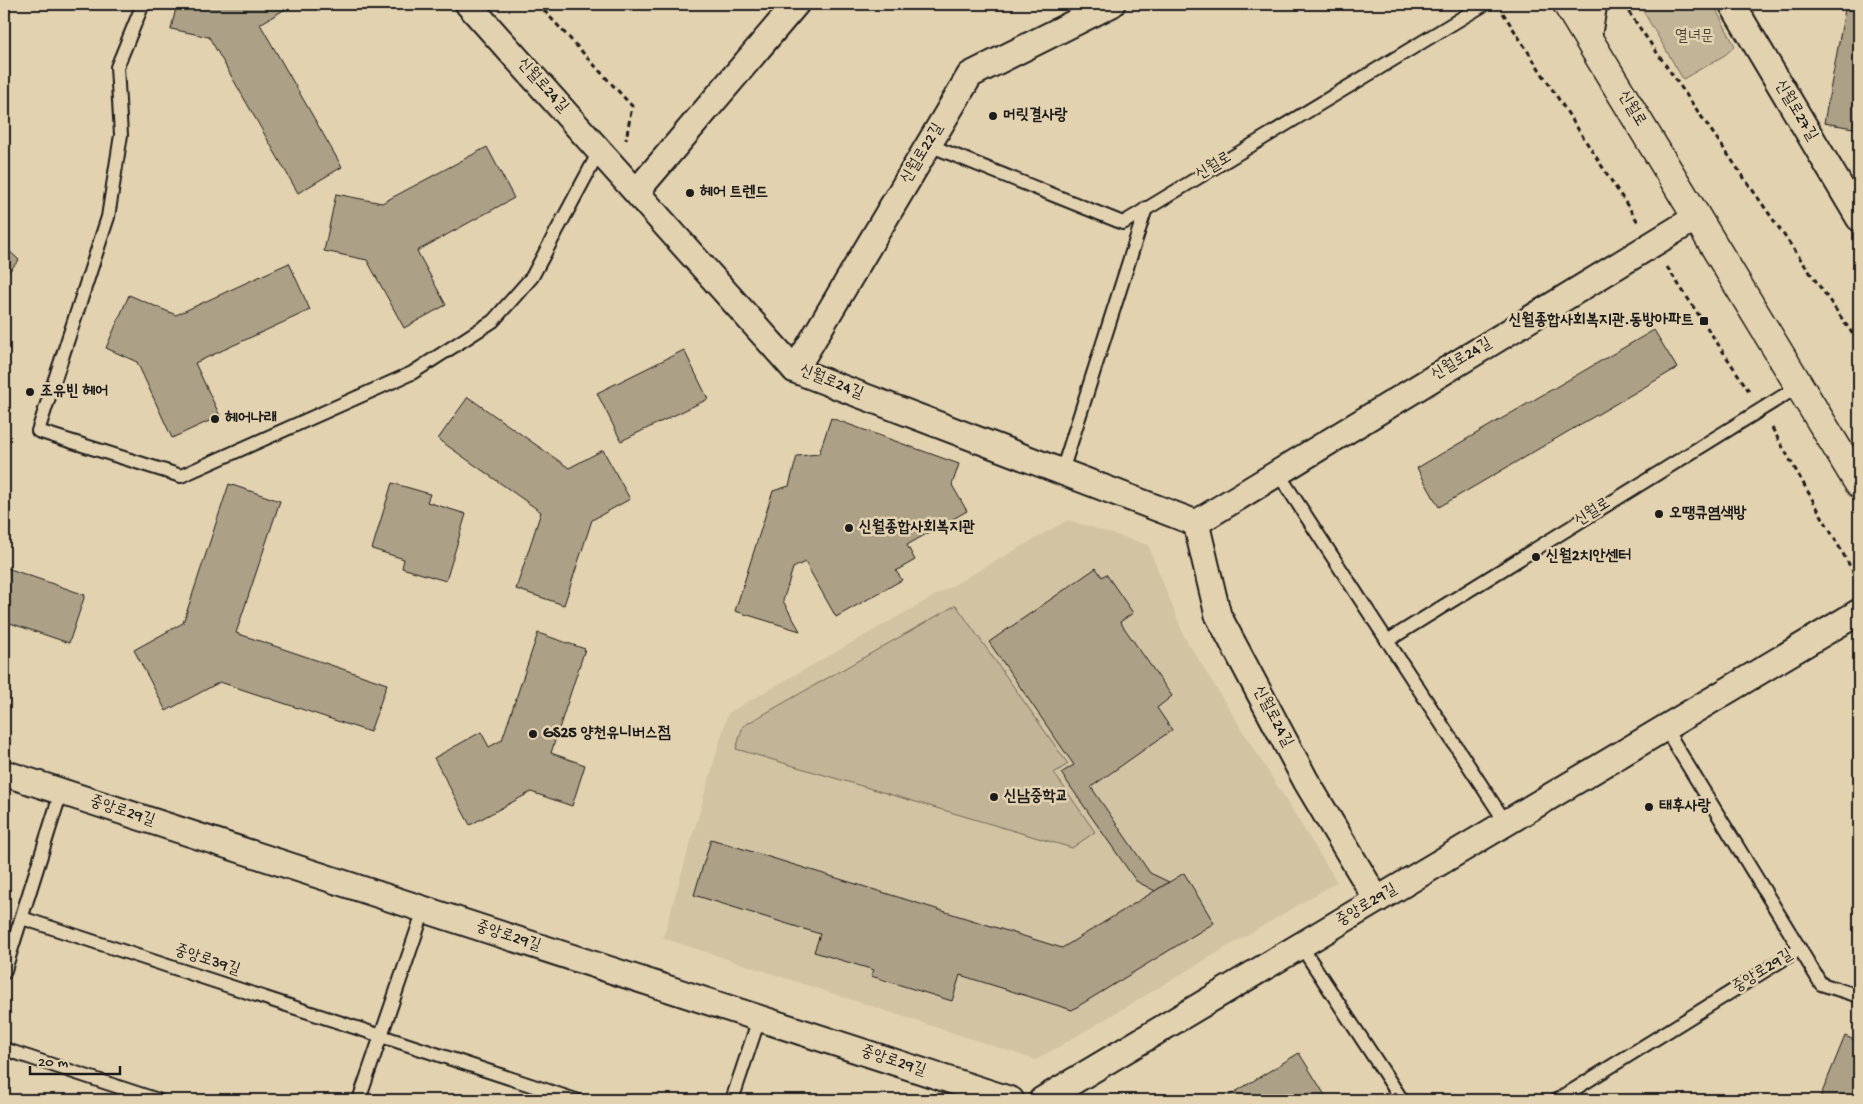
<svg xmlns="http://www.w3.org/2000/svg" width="1863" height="1104" viewBox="0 0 1863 1104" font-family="'Gochi Hand','Poor Story',sans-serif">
  <rect width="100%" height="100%" fill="#e3d2af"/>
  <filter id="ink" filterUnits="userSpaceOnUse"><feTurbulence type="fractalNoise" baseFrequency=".02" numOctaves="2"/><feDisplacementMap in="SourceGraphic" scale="10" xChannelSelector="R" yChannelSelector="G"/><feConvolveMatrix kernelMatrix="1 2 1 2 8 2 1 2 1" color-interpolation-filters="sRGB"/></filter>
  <g filter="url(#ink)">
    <polygon fill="#d2c3a3" points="1068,520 1148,545 1185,638 1337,882 1036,1060 663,938 728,713"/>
    <g fill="#c2b497" stroke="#6f685a">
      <polygon points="1639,4 1713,4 1735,46 1725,55 1683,79"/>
      <polygon points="956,605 1068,764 1054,773 1095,832 1072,848 736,749 743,726"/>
    </g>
    <g fill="#aca087" stroke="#1c1c1c">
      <polygon points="177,4 294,4 260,24 342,167 298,193 209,37 171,29"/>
      <polygon points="1846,4 1859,4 1859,129 1824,123"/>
      <polygon points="487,147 514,198 417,251 446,305 404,328 367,260 324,251 336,194 382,203"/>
      <polygon points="4,246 19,260 4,277"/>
      <polygon points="289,263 310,310 195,363 220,416 172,438 137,362 106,348 129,295 176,315"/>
      <polygon points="1654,330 1677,368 1439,507 1417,468"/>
      <polygon points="684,350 708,399 621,441 597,393"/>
      <polygon points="468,397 569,468 603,450 630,499 592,520 564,605 516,589 541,512 438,439"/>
      <polygon points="831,418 959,464 952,485 967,511 907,545 915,560 896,571 902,580 836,617 805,562 793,568 783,601 800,631 735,611 773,491 789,486 797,456 819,454"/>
      <polygon points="392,483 430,494 427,502 466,514 446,581 402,568 404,559 372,549"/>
      <polygon points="229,484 280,501 236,633 387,684 370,732 220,682 166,711 134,650 183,623"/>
      <polygon points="4,567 85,595 69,643 4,621"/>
      <polygon points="1096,568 1102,577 1106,574 1133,613 1120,622 1172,696 1157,708 1172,730 1091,787 1150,873 1169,882 1155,891 1136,881 1061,773 1074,765 989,642"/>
      <polygon points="538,633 585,649 551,753 585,765 572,806 531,792 470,825 434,758 481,732 489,747 502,740"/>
      <polygon points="711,839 1062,948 1184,873 1214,923 1072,1010 960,975 952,1001 871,976 874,970 814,952 820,934 694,895"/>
      <polygon points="1845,1036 1859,1042 1859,1100 1819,1100"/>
      <polygon points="1299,1053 1328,1100 1222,1100"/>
    </g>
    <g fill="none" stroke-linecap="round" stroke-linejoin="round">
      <defs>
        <g id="lane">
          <polyline points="143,4 117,67 121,135 108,217 38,431 181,476 412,373 493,321 532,277 600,150"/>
          <polyline points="929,145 1123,223 1485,4"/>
          <polyline points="1062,471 1146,208"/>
          <polyline points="1278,473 1506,823"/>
          <polyline points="1387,641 1799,386"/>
          <polyline points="22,918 576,1100"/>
          <polyline points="1301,946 1402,1100"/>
          <polyline points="1800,949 1821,984 1859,996"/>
          <polyline points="4,973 61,792"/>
          <polyline points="4,1049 158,1100"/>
          <polyline points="359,1100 424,910"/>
          <polyline points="732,1100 759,1019"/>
          <polyline points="1557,1100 1800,949 1665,728"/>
        </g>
        <g id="street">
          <polyline points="468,4 795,370 1196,523"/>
          <polyline points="1732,4 1859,218"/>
          <polyline points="1588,38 1594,4"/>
          <polyline points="637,191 796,4"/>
          <polyline points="795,370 970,75 1112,4"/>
          <polyline points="1196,523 1697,217"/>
          <polyline points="1196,523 1218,615 1306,781 1377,900"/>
          <polyline points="4,773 1011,1100"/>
          <polyline points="1042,1100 1859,612"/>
        </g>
        <polyline id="secondary" points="1567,4 1859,484"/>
      </defs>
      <use href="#lane" stroke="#1c1c1c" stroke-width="16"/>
      <use href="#street" stroke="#1c1c1c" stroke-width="29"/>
      <use href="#secondary" stroke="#1c1c1c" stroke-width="31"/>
      <g stroke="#1c1c1c" stroke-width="3" stroke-dasharray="5 4" stroke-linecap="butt">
        <polyline points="538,4 632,106 626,140"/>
        <polyline points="1625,4 1628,11 1859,343"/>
        <polyline points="1503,13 1638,222"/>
        <polyline points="1667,267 1749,391"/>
        <polyline points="1772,428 1859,582"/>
      </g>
      <use href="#lane" stroke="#e3d2af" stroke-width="12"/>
      <use href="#street" stroke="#e3d2af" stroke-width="25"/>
      <use href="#secondary" stroke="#e3d2af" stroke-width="28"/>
    </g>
  </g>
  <g fill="#1c1c1c" stroke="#e3d2af" stroke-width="2">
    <circle cx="993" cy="116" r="5"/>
    <circle cx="690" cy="193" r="5"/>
    <rect x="1699" y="316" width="10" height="10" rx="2.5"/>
    <circle cx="30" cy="392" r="5"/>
    <circle cx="215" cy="419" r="5"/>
    <circle cx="1659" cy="514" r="5"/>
    <circle cx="849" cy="528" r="5"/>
    <circle cx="1536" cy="557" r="5"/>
    <circle cx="533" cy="734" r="5"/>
    <circle cx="994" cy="797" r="5"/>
    <circle cx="1649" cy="807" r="5"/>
  </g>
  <g text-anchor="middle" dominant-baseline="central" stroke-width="5" stroke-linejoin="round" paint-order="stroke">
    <g font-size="16" fill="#46423b" stroke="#e3d2af">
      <text x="1694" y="37">열녀문</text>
    </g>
    <g font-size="16" fill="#1c1c1c" stroke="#e3d2af">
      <text transform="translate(542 86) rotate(48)">신월로24길</text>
      <text transform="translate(1631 109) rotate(59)">신월로</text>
      <text transform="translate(1795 111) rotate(59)">신월로27길</text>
      <text transform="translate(923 154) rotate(-59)">신월로22길</text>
      <text transform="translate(1214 167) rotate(-31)">신월로</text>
      <text transform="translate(1462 360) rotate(-31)">신월로24길</text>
      <text transform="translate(831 383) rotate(22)">신월로24길</text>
      <text transform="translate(1593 513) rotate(-32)">신월로</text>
      <text transform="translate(1272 717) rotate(62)">신월로24길</text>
      <text transform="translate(122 812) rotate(18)">중앙로29길</text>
      <text transform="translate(1367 906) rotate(-31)">중앙로29길</text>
      <text transform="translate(508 937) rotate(18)">중앙로29길</text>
      <text transform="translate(207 961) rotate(18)">중앙로39길</text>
      <text transform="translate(1763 972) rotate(-32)">중앙로29길</text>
      <text transform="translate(893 1062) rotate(18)">중앙로29길</text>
    </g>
    <g font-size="16" font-weight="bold" fill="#1c1c1c" stroke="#e3d2af" text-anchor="start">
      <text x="1003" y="116">머릿결사랑</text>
      <text x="700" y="193">헤어 트렌드</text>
      <text x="1694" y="321" text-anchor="end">신월종합사회복지관.동방아파트</text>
      <text x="40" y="392">조유빈 헤어</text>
      <text x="225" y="419">헤어나래</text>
      <text x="1669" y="514">오땡큐염색방</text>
      <text x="859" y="528">신월종합사회복지관</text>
      <text x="1546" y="557">신월2치안센터</text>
      <text x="543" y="734">GS25 양천유니버스점</text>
      <text x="1004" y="797">신남중학교</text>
      <text x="1659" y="807">태후사랑</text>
    </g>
  </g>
  <rect width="1863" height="1104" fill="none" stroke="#e3d2af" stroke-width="20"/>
  <rect x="10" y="10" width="1843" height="1084" fill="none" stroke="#1c1c1c" stroke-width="2" filter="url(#ink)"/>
  <path d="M30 1066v8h90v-8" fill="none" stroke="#1c1c1c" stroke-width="2.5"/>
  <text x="38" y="1066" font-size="15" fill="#1c1c1c" stroke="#e3d2af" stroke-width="4" paint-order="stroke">20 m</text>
</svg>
